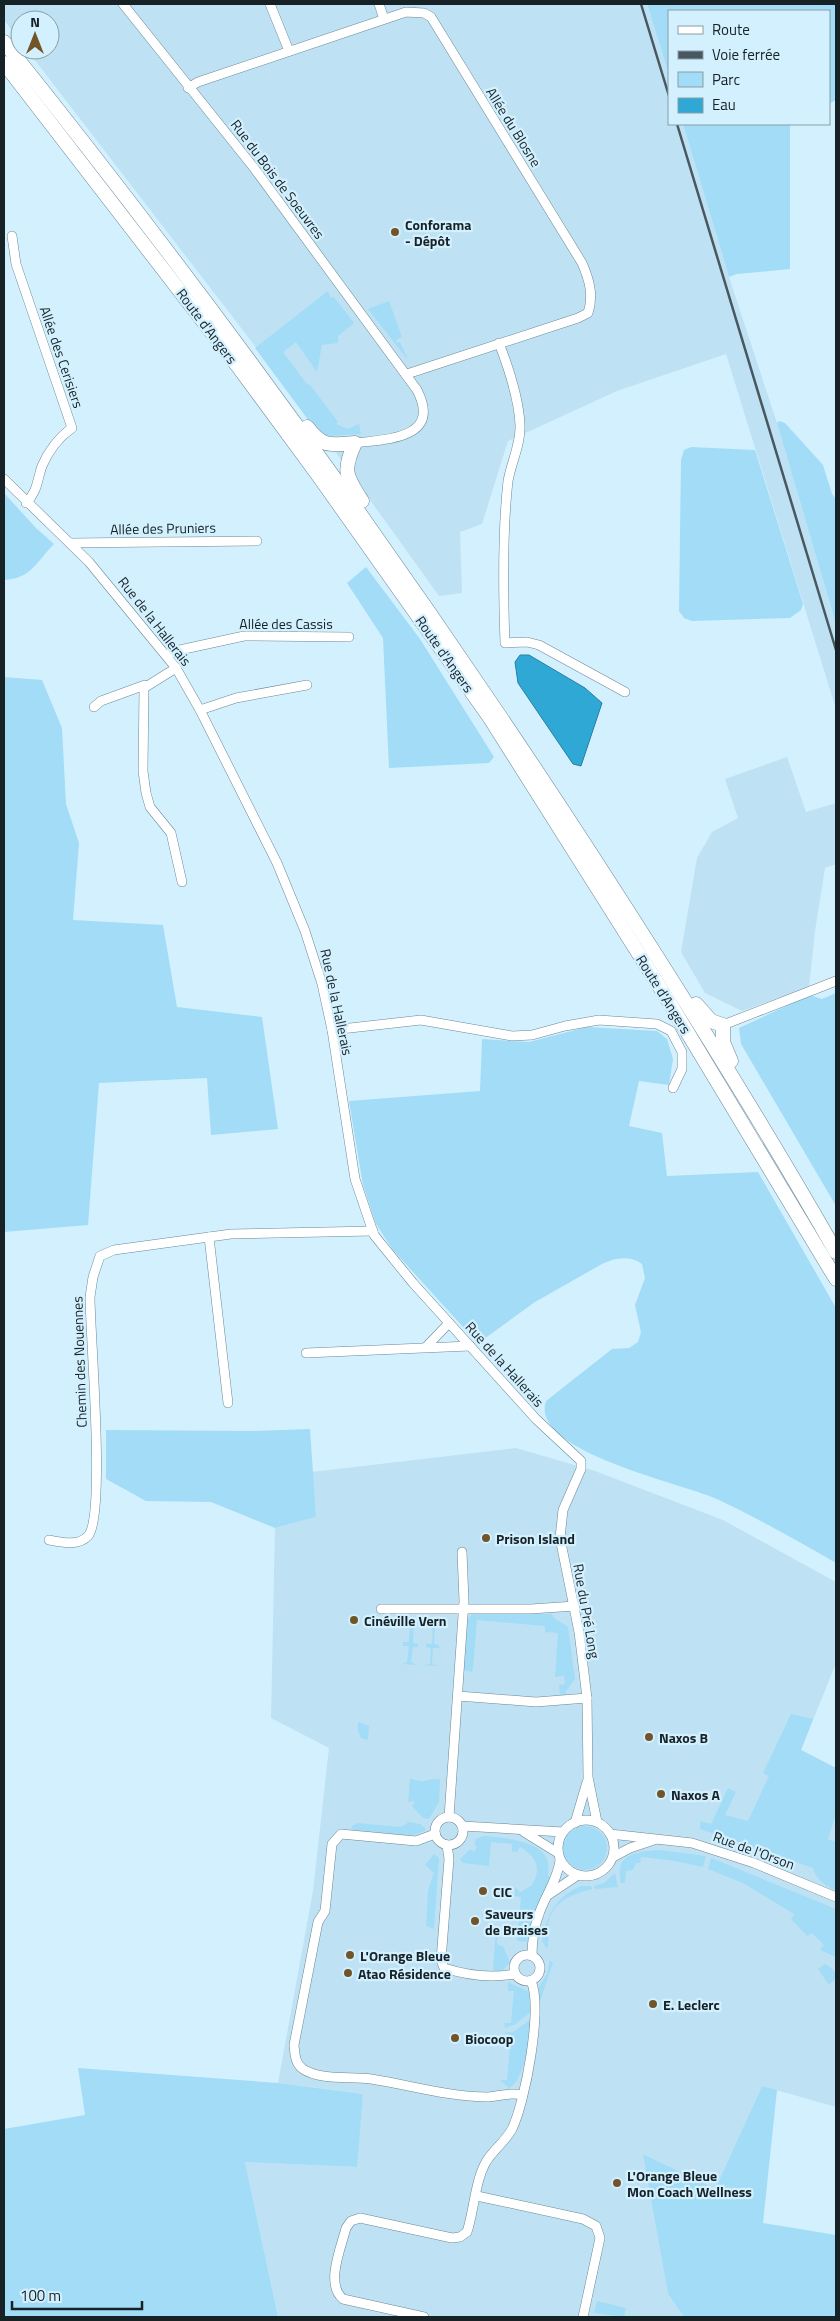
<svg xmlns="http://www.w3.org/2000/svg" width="840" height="2321" viewBox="0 0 840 2321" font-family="'Titillium Web',sans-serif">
  <rect width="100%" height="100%" fill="#d3f0fe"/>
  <g fill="#bee2f3">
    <polygon points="4,4 647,4 669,75 669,124 683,124 729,277 777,423 836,624 836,709 726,354 617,391 508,441 482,524 460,532 462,593 439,596 319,429 27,50 50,50 50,20 20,20 20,41 4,20"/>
    <polygon points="787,757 806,812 836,803 836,864 825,868 815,931 809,987 742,1011 705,993 681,952 697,858 712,832 738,818 725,779"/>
    <polygon points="516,1448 595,1471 723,1520 836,1582 836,1663 801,1750 836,1768 836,2107 762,2086 715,2189 644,2155 668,2294 684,2317 278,2317 245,2162 356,2167 363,2094 278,2083 313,1891 329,1748 271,1718 275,1528 316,1517 312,1472"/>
  </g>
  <g fill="#a3dcf6">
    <polygon points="647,4 836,4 836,100 829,104 829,11 669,11 669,75"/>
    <polygon points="683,124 790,124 790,269 737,274 729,277"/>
    <polygon points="328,291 331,298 334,297 354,323 338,336 338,343 322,345 317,372 296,342 283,352 306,383 311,386 338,422 336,424 348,429 359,424 361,434 326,436 315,429 255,348"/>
    <polygon points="389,301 402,337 396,340 397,343 400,342 408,360 368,309"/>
    <polygon points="779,421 785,423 823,465 832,494 836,499 836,624 777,423"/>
    <polygon points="691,447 755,450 803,604 801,610 790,618 692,621 684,618 679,611 681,460 684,450"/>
    <path d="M4,493L36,528L54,544C37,561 31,579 4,580Z"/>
    <polygon points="366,567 420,639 494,757 489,763 389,768 383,638 347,583"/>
    <polygon points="4,677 42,680 62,728 66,804 79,843 73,920 163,925 177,1007 262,1017 278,1129 211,1135 207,1078 99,1083 88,1225 4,1232"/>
    <polygon points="836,993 836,1206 741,1044 739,1028 810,995 822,999"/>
    <path d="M587,1027L657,1031L667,1039L673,1059L669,1085L639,1081L629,1126L662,1133L667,1176L758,1172L836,1308V1563C798,1541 759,1519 719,1500C687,1484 528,1452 546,1401L612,1349L629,1348L638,1342L641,1332L635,1305L645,1278L642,1264C629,1255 615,1258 602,1264L535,1302L484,1339L475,1340L393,1250L376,1224L363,1185L349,1101L480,1091L482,1039L529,1042Z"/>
    <polygon points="310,1429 316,1517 275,1528 211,1502 146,1501 106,1479 106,1430 253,1431"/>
    <polygon points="472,1614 552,1614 554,1618 568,1627 575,1679 566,1691 566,1696 560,1696 559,1685 565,1684 564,1676 555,1677 558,1633 545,1632 545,1626 477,1620 473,1668 472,1672 463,1670 468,1619"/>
    <polygon points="405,1620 420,1620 420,1624 414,1624 413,1643 418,1644 418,1647 413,1647 411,1662 417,1665 402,1664 407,1662 409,1646 403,1646 403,1642 409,1642 410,1624 405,1623"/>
    <polygon points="428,1620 441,1620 441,1623 435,1622 434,1644 439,1645 439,1648 433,1648 432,1664 438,1666 424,1665 430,1664 431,1648 426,1647 426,1644 432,1644 433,1622"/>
    <path d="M791,1714L813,1719L801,1750L836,1768V1814L828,1839L836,1842V1891C825,1885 816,1880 813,1868L700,1829V1821L711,1824L728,1788L736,1792L725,1815L748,1821L769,1776L763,1773Z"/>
    <polygon points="358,1722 369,1726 368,1740 375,1742 361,1738 358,1731"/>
    <path d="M410,1778C429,1785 422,1778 440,1779L439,1802L429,1819L423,1818L412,1806L415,1803L413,1801L408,1802Z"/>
    <path d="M409,1822L420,1824L426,1829C415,1842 368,1832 351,1830L352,1826L357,1823L401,1827Z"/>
    <circle cx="585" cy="1848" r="22"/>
    <path d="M483,1836C499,1837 538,1840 546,1857C550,1863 548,1870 548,1876L551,1878L536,1911L527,1942L517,1941L521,1897L515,1896V1887L520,1892L531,1886C543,1869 536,1856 520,1847L517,1852L512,1851V1844L491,1842L489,1866L463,1863L460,1859L470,1849L474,1852L477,1847L474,1844L476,1839Z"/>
    <path d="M659,1850L706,1856L703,1867L675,1861L641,1857L640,1863H636L633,1870L626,1871L625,1883H621C614,1853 636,1852 659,1850Z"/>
    <polygon points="434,1854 439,1858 434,1929 426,1926 428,1891 434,1873 425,1865"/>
    <polygon points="711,1858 836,1909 836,1957 820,1950 824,1945 812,1933 807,1936 791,1919 794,1914 745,1884 708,1869"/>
    <polygon points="615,1873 618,1887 595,1889 594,1886 604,1883"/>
    <path d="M581,1886H591L592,1889C572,1894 551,1902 548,1925C547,1934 550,1941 547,1949L542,1941C547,1915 555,1897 581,1886Z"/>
    <polygon points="496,1927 498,1927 497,1945 503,1946 510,1962 501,1972 493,1972"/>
    <polygon points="550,1960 553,1963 539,2004 539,1987 547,1974"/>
    <path d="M825,1964C831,1967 836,1971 836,1978L829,1985L818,1969Z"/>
    <polygon points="508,1982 529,1992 531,2012 514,2025 505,2028 504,2023 511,2023 514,1991 508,1991"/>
    <path d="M531,2019C530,2036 525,2080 509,2088L500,2080H507L511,2035L504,2033L513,2032Z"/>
    <polygon points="78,2068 278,2083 363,2094 357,2167 245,2162 278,2317 4,2317 4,2129 85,2115"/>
    <polygon points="762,2086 777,2090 763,2223 836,2235 836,2317 684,2317 668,2294 643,2154 715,2189"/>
    <polygon points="597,2301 626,2308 624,2317 594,2313"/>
  </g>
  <polygon fill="#2fa8d5" stroke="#2880a1" points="520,655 529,655 585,688 602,703 581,766 573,764 518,683 515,662"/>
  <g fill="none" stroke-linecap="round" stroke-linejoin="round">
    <defs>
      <g id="minor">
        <path d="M123,4L254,168L417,390C442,439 387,439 355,443"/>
        <polyline points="270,4 289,51"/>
        <polyline points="379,4 384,19"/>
        <path d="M188,88L198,82L406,12L424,13L431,17L582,263C589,279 594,295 588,313L578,318L407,374"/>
        <path d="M12,236L16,264L72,428C59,437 48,452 42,466C37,480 38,491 26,503"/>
        <path d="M499,343C509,369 519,398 520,425C521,444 511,463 508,481C502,534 503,589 505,643L527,642L539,645L625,692"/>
        <polyline points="4,479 89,562 176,668 200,710 277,863 305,931 322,984 332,1030 355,1179 374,1235 413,1283 536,1419 581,1461 581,1469 563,1510 560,1538 579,1632 587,1698 588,1777 597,1822"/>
        <polyline points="70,543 257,541"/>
        <polyline points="166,655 175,651 244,636 349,637"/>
        <polyline points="176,668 144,688 143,771 146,793 150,807 171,833 182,882"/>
        <polyline points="94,707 101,701 145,685"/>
        <polyline points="200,710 236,698 307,685"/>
        <polyline points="723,1025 836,981"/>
        <polyline points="332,1030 421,1020 512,1036 532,1035 565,1026 599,1020 657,1024 671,1031 682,1052 682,1069 673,1088"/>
        <polyline points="209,1237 228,1403"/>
        <polyline points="426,1347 449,1323"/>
        <polyline points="306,1353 470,1346"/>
        <path d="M49,1540C61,1542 78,1547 88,1536C106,1516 90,1334 90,1297L93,1277L100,1256L114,1250L231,1234L373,1231"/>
        <polyline points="381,1609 531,1609 575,1606"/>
        <polyline points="458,1696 536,1702 587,1698"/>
        <circle cx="449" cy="1831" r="14"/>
        <polyline points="449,1817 464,1601 462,1552"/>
        <circle cx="586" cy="1848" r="28"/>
        <polyline points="575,1823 587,1782"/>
        <polyline points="462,1826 563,1832"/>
        <polyline points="524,1832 558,1853"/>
        <path d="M435,1834L416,1841L341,1834L332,1844L325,1911L318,1922L294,2045C295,2054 295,2064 303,2069C321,2081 351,2076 371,2079C410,2085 449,2097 488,2097C500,2096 510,2092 522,2095"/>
        <polyline points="610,1834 692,1843 754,1863 836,1897"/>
        <path d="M447,1845L449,1859L441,1960L444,1968C466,1975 492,1978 515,1974"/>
        <polyline points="613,1857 630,1848 654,1840"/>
        <polyline points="548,1895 578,1875"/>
        <circle cx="527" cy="1968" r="13"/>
        <path d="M532,1956C532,1942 534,1927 539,1914C545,1896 558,1879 560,1860"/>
        <polyline points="477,2196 583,2219 596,2226 600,2238 583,2317"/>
        <path d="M424,2317L343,2299C325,2284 341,2248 346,2228L351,2221L360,2218L452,2238L460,2237L467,2232C474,2211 475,2181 486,2162C493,2150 505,2142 512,2129C525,2103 543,2008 531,1981"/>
      </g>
      <g id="trunk">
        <path d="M4,42C210,299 404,567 584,843C671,977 757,1113 836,1252"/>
        <polyline points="4,63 240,369 318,475 490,718 668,1000 836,1279"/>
        <path d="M307,427C323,448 331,445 355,443C342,471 346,476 362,501"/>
        <polyline points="696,1004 711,1021 723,1025 723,1042 731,1061"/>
      </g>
    </defs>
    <use href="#minor" stroke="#6d8794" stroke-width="10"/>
    <use href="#trunk" stroke="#6d8794" stroke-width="15"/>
    <use href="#minor" stroke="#fff" stroke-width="9"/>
    <use href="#trunk" stroke="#fff" stroke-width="14"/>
    <g stroke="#495860" stroke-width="2.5">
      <polyline points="641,4 669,96"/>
      <polyline points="677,124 836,650"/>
    </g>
  </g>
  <g fill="#715528" stroke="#d3f0fe" stroke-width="2">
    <circle cx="395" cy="232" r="5"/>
    <circle cx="486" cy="1538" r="5"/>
    <circle cx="354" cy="1620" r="5"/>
    <circle cx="649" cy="1737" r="5"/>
    <circle cx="661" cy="1794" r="5"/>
    <circle cx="483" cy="1891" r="5"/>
    <circle cx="475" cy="1921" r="5"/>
    <circle cx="350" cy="1955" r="5"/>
    <circle cx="348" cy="1973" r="5"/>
    <circle cx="653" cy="2004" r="5"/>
    <circle cx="455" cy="2038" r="5"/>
    <circle cx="617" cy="2183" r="5"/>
  </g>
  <g text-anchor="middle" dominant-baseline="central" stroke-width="4.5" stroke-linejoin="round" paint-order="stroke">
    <g font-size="14" fill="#172227" stroke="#d3f0fe">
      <text transform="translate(514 127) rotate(58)">Allée du Blosne</text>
      <text transform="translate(278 179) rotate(53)">Rue du Bois de Soeuvres</text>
      <text transform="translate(207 326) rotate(53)">Route d'Angers</text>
      <text transform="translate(62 357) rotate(71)">Allée des Cerisiers</text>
      <text transform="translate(163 528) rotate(-1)">Allée des Pruniers</text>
      <text transform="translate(155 621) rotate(52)">Rue de la Hallerais</text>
      <text x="286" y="623">Allée des Cassis</text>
      <text transform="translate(445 654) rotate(55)">Route d'Angers</text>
      <text transform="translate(664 994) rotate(58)">Route d'Angers</text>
      <text transform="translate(337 1002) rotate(78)">Rue de la Hallerais</text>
      <text transform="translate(79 1362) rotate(-92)">Chemin des Nouennes</text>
      <text transform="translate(505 1364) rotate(48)">Rue de la Hallerais</text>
      <text transform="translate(587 1611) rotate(80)">Rue du Pré Long</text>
      <text transform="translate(754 1850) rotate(20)">Rue de l'Orson</text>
    </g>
    <g font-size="14" font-weight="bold" fill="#172227" stroke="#d3f0fe" text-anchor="start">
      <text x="405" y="224">Conforama<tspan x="405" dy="16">- Dépôt</tspan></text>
      <text x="496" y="1538">Prison Island</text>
      <text x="364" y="1620">Cinéville Vern</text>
      <text x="659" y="1737">Naxos B</text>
      <text x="671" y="1794">Naxos A</text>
      <text x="493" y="1891">CIC</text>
      <text x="485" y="1913">Saveurs<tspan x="485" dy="16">de Braises</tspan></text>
      <text x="360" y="1955">L'Orange Bleue</text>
      <text x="358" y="1973">Atao Résidence</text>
      <text x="663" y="2004">E. Leclerc</text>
      <text x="465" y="2038">Biocoop</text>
      <text x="627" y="2175">L'Orange Bleue<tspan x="627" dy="16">Mon Coach Wellness</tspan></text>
    </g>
  </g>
  <rect width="840" height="2321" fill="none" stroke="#172227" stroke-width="10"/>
  <rect x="668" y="10" width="162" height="115" fill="#d3f0fe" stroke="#889ea8"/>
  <rect x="678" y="26" width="25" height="8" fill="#ffffff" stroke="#889ea8"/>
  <text x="712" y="35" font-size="15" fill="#172227">Route</text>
  <rect x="678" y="51" width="25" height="8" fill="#495860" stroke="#889ea8"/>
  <text x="712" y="60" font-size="15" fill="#172227">Voie ferrée</text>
  <rect x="678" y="72" width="25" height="15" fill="#a3dcf6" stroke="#889ea8"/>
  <text x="712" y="85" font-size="15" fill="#172227">Parc</text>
  <rect x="678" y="98" width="25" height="15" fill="#2fa8d5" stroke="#889ea8"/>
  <text x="712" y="110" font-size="15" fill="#172227">Eau</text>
  <g transform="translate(35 35)"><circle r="24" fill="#d3f0fe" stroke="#889ea8"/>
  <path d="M0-4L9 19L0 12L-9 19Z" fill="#715528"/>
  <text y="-8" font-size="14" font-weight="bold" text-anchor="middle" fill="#172227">N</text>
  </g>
  <path d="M12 2301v8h130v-8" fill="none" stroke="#172227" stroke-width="2.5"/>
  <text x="20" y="2301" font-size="15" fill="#172227" stroke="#d3f0fe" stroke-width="4" paint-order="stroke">100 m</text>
</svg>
